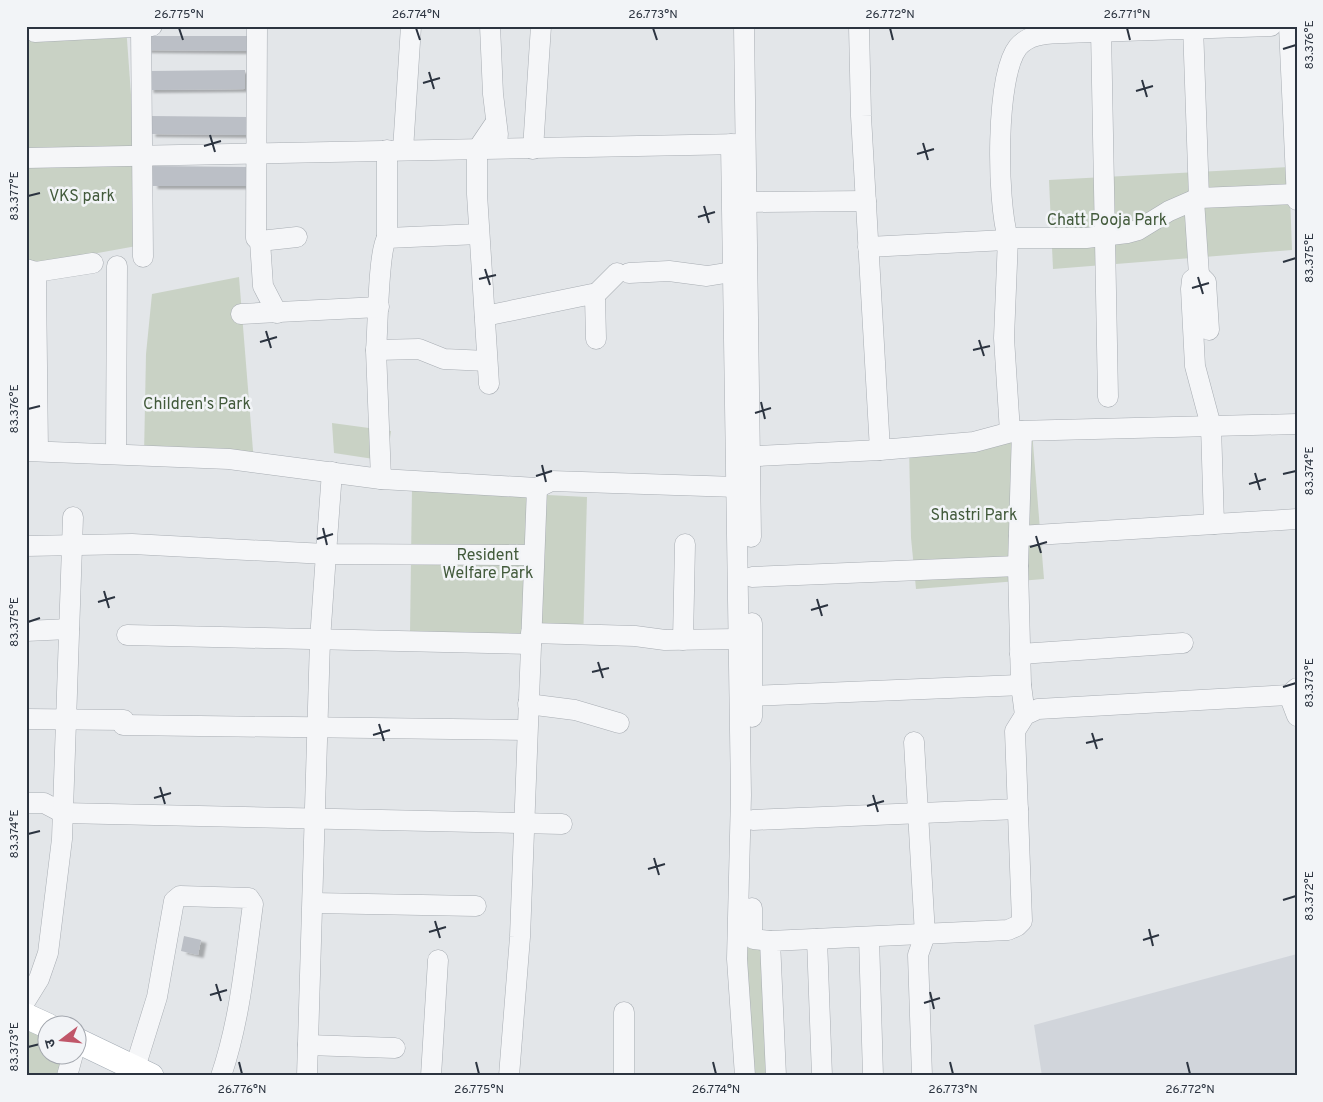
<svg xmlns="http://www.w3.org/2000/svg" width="1323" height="1102" viewBox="0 0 1323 1102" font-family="Overpass,'Noto Sans Devanagari',sans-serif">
  <defs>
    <filter id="shadow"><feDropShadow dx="5.5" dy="3" stdDeviation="1" flood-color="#0004"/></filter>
  </defs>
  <rect width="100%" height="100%" fill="#e3e6e9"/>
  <polygon fill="#d1d5db" points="1297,954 1297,1076 1042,1076 1034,1025"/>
  <g fill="#c9d2c5">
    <polygon points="26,26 126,26 142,245 26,266"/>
    <polygon points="1289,167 1292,250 1053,269 1049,180"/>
    <polygon points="239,277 254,463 144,455 146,354 152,294"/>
    <polygon points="332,423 391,431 387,461 334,453"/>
    <polygon points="1032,431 1044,579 916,589 911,538 909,447"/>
    <polygon points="412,488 587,497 583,644 410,634"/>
    <polygon points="739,948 764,948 770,1076 746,1076"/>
    <polygon points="26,1018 47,1028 48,1054 70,1055 65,1076 26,1076"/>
  </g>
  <g fill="#bbbfc6" filter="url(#shadow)">
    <polygon points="144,36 248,36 248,51 145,50"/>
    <polygon points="245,70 245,89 148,90 148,71"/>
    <polygon points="150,116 249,117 248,135 150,134"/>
    <polygon points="152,166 247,167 247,186 152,186"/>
    <polygon points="184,936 201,940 198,955 181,951"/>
  </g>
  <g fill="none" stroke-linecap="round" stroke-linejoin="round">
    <defs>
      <g id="minor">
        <polyline points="257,26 256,238 260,241 297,237"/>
        <polyline points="490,26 493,94 498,135"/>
        <polyline points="744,26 751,537"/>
        <polyline points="859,26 861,116 880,450 974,442 1015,431 1297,424"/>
        <polyline points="1193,26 1199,198"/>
        <polyline points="1289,26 1297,200"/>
        <polyline points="141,27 143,257"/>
        <polyline points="1101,30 1108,397"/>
        <polyline points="35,32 152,26"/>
        <polyline points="731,144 741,795 737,959 745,1076"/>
        <polyline points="533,149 541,26"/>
        <polyline points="387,150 387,238"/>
        <polyline points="403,150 411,26"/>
        <polyline points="26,158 742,144"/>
        <polyline points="1194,200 1199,275"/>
        <polyline points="748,202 866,201"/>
        <path d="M479,234L387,238C378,251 378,329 376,350L419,349L444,359L487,361"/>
        <path d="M1008,238C997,202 995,76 1018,47C1030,33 1048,34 1064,33L1271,26"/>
        <polyline points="260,241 263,286 277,313"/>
        <polyline points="868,247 1006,240"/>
        <polyline points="26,269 36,272 36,281 38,451"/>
        <polyline points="36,272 93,263"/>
        <polyline points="629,273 669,271 707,276 732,272"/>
        <polyline points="595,295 617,273"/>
        <polyline points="241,314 379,307"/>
        <polyline points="485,316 592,294 595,297 596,339"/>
        <polyline points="1209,330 1206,282 1199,275 1192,280 1191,289 1195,366 1211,426 1214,524"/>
        <polyline points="376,350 381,479"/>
        <polyline points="489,384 477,194 477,150 496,122"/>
        <polyline points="1022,431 1018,566 1021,685 1025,715"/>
        <polyline points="1010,432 1004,338 1008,238 1086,238 1127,233 1138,230 1169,211 1199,198 1296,194"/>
        <polyline points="26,451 229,459 381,479 537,488 551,481 737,487"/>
        <polyline points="116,454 117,266"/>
        <polyline points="738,457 880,450"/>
        <polyline points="332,472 326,554 534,555"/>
        <polyline points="1019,536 1297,519"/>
        <polyline points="26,546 132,544 326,554 320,640 307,1076"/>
        <polyline points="752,577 1018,566"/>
        <polyline points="752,623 752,717"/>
        <polyline points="26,631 69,629"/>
        <polyline points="531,633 635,636 665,640 738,639"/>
        <polyline points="127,635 531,644"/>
        <polyline points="683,640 685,544"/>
        <polyline points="1020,654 1183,643"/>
        <polyline points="1289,695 1297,716"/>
        <polyline points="752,696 1021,685"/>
        <polyline points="528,704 575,710 619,723"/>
        <polyline points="26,719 124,720"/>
        <polyline points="123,725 527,730"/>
        <polyline points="914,742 925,935 918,955 922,1076"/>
        <polyline points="26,803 44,803 63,813 562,824"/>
        <polyline points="753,820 1018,809"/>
        <polyline points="313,903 476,906"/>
        <polyline points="752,908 752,933 754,939 770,941"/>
        <polyline points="869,937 873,1076"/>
        <polyline points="817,939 822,1076"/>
        <polyline points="26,1000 39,979 48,953 62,839 73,517"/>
        <polyline points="308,1045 395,1048"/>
        <path d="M135,1068L157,997L174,901L180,896L249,898L253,904C245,962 240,1020 221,1076"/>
        <polyline points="67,1076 73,1054"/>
        <polyline points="431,1076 438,960"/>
        <polyline points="509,1076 520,937 537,488"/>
        <polyline points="624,1076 624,1012"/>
        <polyline points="776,1076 770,941 1008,930 1017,926 1022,921 1015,731 1025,715 1038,709 1289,695 1297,688"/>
      </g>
      <g id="major">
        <polyline points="26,1016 48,1026"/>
        <polyline points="78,1041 151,1076"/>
      </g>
    </defs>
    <use href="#minor" stroke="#a8adb3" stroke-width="21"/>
    <use href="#major" stroke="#a3abb4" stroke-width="26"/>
    <use href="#minor" stroke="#f5f6f8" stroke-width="20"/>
    <use href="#major" stroke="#fff" stroke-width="25"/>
  </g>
  <path fill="none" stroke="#2c3440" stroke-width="2" d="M179,28L183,40M416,28L420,40M653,28L657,40M890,28L893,40M1127,28L1130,40M1283,49L1296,45M429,72L434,89M1142,80L1147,97M423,83L440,78M1136,91L1153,86M210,135L215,152M923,143L928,160M204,146L221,141M917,154L934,149M28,196L40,193M704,206L709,223M698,217L715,212M1283,262L1296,258M485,269L490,285M1198,277L1203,294M479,279L496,275M1192,288L1209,283M266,331L271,348M979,340L984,356M260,342L277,337M973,350L990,346M761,402L765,419M28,409L40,406M755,413L771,408M542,465L546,482M1255,473L1260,490M1283,474L1296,471M536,476L552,471M1249,484L1266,479M323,528L327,545M1036,536L1041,553M317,539L333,534M1030,547L1047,542M104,591L109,608M817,599L822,616M98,602L115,597M811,610L828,605M28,622L40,618M598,662L603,678M592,672L609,668M1283,687L1296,683M379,724L384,741M1092,733L1097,749M373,735L390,730M1086,743L1103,739M160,787L165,804M873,795L878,812M154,798L171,793M867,806L884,801M28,834L40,831M654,858L659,875M648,869L665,864M1283,900L1296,896M435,921L440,938M1149,929L1153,946M429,932L446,927M1143,940L1159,935M216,984L221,1001M930,992L934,1009M210,995L227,990M924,1003L940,998M28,1047L40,1044M239,1062L242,1074M476,1062L479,1074M713,1062L716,1074M950,1062L953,1074M1187,1062L1190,1074"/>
  <g text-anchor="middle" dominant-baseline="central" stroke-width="5" stroke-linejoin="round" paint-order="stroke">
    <g font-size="16" fill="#425a3b" stroke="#f2f4f7">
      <text x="82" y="197">VKS park</text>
      <text x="1107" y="221">Chatt Pooja Park</text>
      <text x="197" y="405">Children's Park</text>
      <text x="974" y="516">Shastri Park</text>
      <text x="488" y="556">Resident<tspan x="488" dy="18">Welfare Park</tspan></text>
    </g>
  </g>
  <rect width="1323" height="1102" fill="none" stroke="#f2f4f7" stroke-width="55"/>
  <g transform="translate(62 1040) rotate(254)"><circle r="24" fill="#f2f4f7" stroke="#a3a7ae"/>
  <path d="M0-4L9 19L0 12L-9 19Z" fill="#c05669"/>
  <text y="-8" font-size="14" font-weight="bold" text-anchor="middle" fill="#2c3440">उ</text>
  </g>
  <rect x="28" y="28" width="1268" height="1046" fill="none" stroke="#2c3440" stroke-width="2"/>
  <g font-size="12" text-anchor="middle" fill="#2c3440">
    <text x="179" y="18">26.775°N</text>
    <text x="416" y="18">26.774°N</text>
    <text x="653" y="18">26.773°N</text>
    <text x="890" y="18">26.772°N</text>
    <text x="1127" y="18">26.771°N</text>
    <text transform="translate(1309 45) rotate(-90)" y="4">83.376°E</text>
    <text transform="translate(14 196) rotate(-90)" y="4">83.377°E</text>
    <text transform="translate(1309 258) rotate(-90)" y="4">83.375°E</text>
    <text transform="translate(14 409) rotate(-90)" y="4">83.376°E</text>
    <text transform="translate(1309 471) rotate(-90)" y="4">83.374°E</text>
    <text transform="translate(14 622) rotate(-90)" y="4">83.375°E</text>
    <text transform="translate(1309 683) rotate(-90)" y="4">83.373°E</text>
    <text transform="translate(14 834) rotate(-90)" y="4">83.374°E</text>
    <text transform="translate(1309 896) rotate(-90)" y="4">83.372°E</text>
    <text transform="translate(14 1047) rotate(-90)" y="4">83.373°E</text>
    <text x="242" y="1093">26.776°N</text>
    <text x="479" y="1093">26.775°N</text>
    <text x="716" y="1093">26.774°N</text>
    <text x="953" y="1093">26.773°N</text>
    <text x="1190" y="1093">26.772°N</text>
  </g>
</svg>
